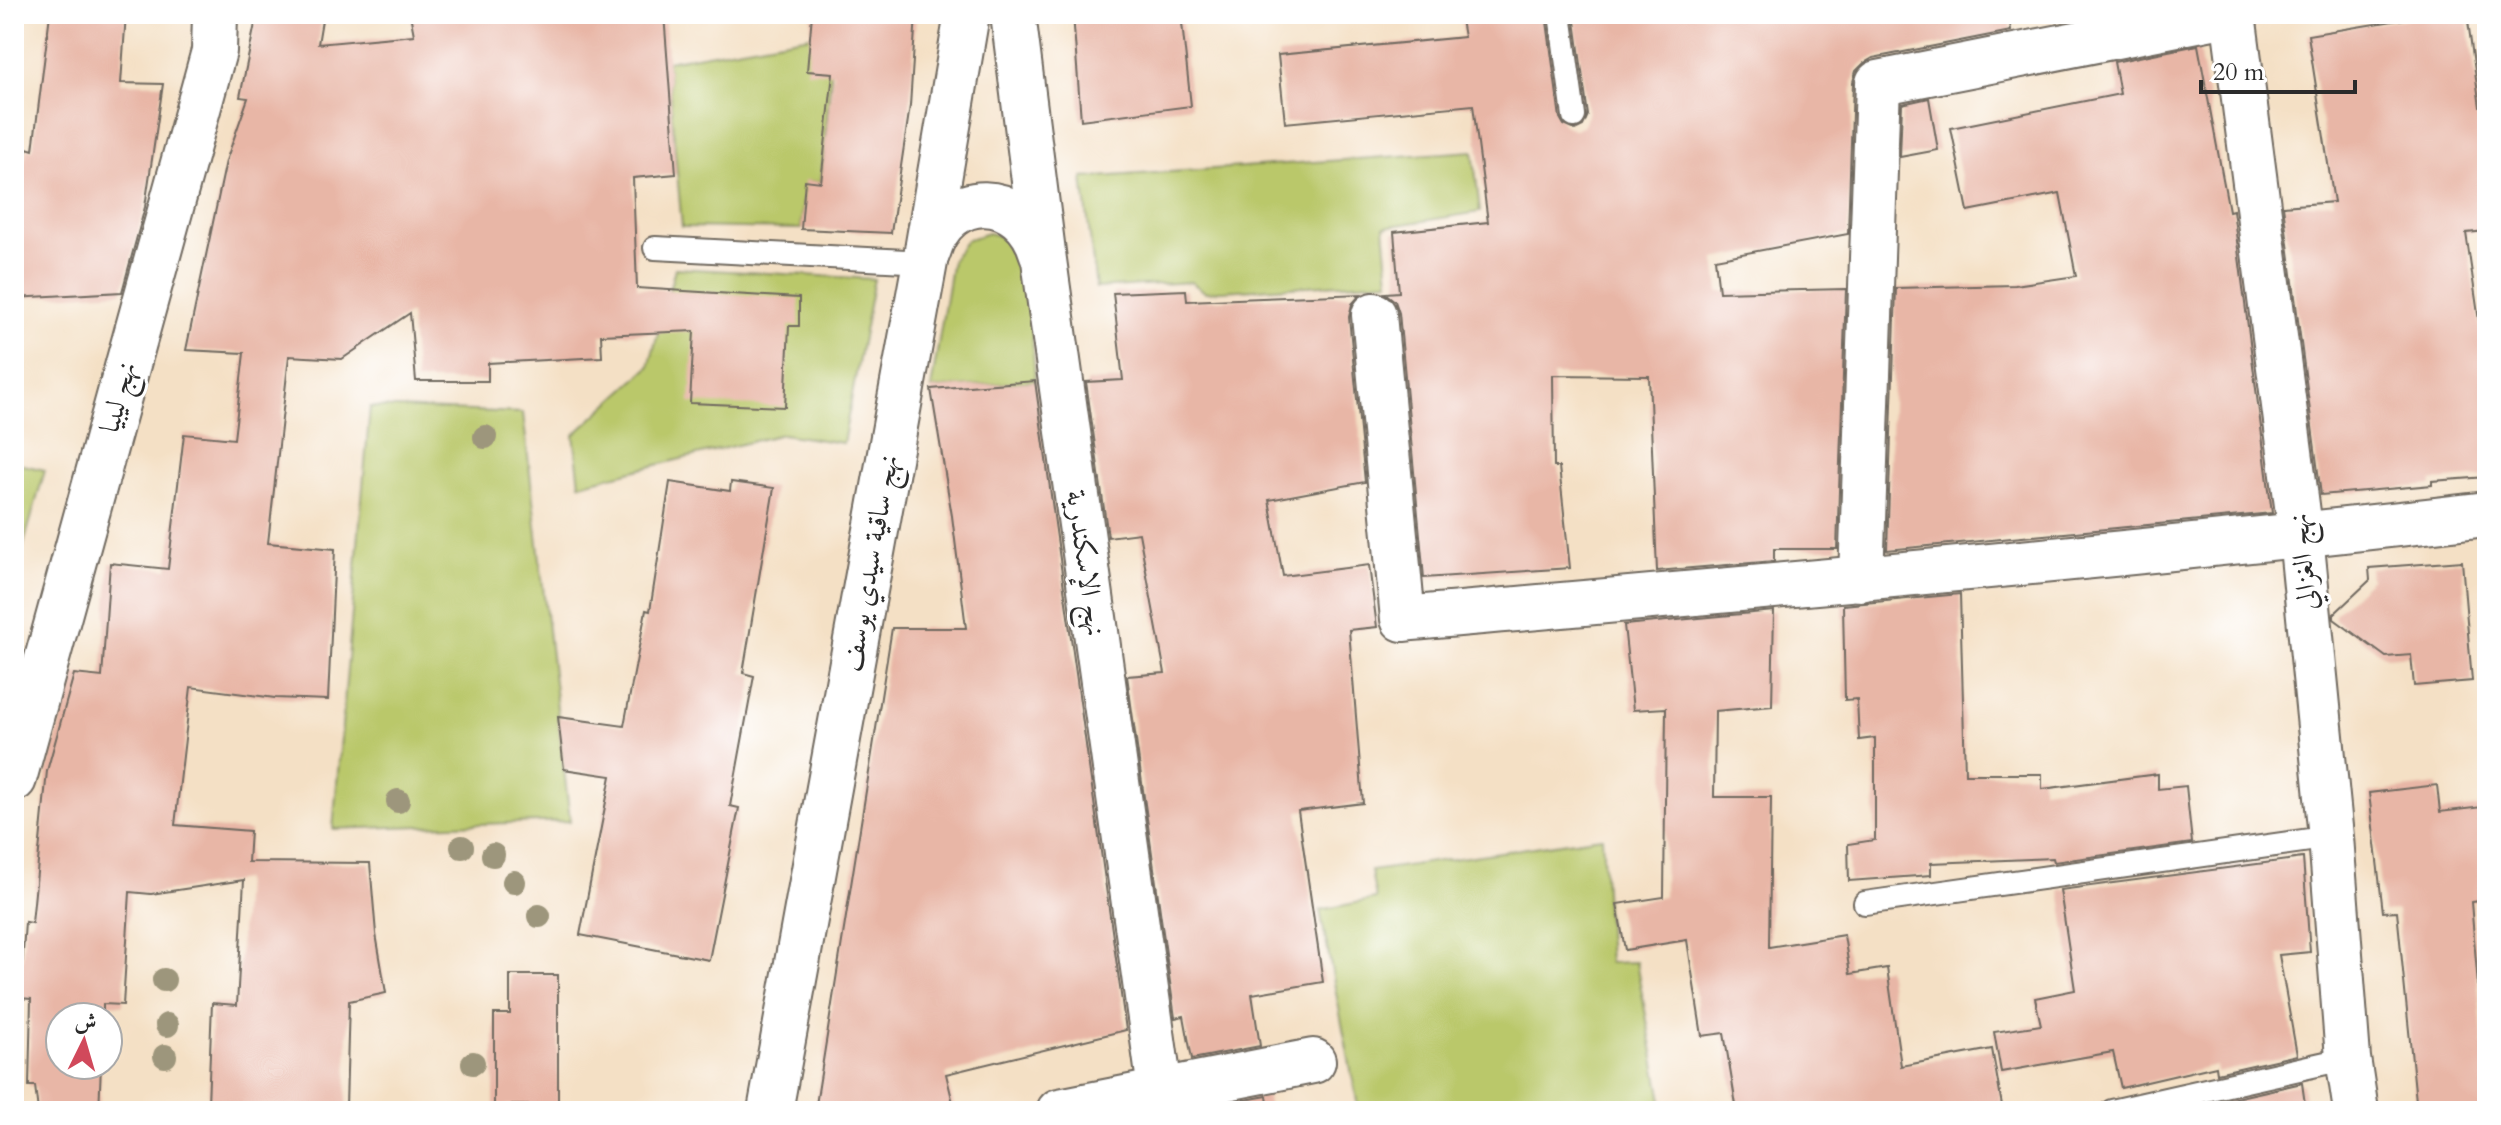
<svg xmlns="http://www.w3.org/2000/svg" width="2501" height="1125" viewBox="0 0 2501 1125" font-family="Cardo,Amiri,serif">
  <rect width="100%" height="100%" fill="#fff"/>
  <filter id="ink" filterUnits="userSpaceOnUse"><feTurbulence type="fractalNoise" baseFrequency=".0125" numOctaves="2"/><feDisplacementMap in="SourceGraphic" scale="16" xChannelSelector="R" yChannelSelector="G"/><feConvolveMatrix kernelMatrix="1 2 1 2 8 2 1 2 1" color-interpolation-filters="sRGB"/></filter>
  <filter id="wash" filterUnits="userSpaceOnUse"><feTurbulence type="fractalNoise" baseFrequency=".006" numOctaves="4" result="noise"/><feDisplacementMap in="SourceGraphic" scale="32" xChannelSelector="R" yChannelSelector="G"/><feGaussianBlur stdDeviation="1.8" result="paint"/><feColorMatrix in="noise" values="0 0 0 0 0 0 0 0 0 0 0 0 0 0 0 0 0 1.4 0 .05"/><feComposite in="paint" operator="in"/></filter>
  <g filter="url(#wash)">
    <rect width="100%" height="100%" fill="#f4e0c5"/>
    <g fill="#bac86b" stroke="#727a4b" stroke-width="2">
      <polygon points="810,36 831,73 821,182 805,181 801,229 682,227 667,61"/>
      <polygon points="1473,151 1480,212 1384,227 1389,281 1205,292 1191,282 1096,288 1083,178"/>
      <path d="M988,233C1001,236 1012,240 1020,251C1030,268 1033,357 1035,381L931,389L952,260L966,240Z"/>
      <polygon points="675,268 874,279 843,443 782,434 580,484 574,435 649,367"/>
      <polygon points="370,407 523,413 570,821 333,829"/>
      <polygon points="14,463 45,470 14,578"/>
      <polygon points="1602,837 1609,963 1636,962 1664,1111 1359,1111 1320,910 1376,899 1371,871"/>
    </g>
    <g id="blocks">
      <g fill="#e8b6a6">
        <polygon points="50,14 126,14 121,83 163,84 145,207 122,292 14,298 14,217 27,148 33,150"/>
        <polygon points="257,14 323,14 318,44 414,35 410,14 664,14 676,174 633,178 637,288 799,298 799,326 789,326 785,407 690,403 694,331 601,335 602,357 488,363 488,381 416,381 410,313 342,359 289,356 268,543 335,549 328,700 275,698 191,687 175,825 250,831 248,862 370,863 376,934 386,993 349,1001 346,1107 208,1104 212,1003 237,1005 244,880 151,894 130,892 123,1005 103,1004 103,1017 60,1017 60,1065 101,1065 99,1111 38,1111 35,1086 29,1086 31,999 20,998 25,922 32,923 47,771 74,674 102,677 110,563 168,569 184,434 234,439 244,353 186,350 226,161 248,98 240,97"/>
        <polygon points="812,14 916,14 910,106 891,233 801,229 805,180 821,182 833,73 807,71"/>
        <polygon points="1073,14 1181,14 1191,106 1081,120"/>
        <polygon points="1460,14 1546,14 1560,118 1564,125 1575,130 1583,126 1588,115 1574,14 2009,14 2011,31 1873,58 1864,63 1856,71 1853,82 1848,234 1715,259 1719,292 1846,289 1837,549 1774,549 1774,561 1657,571 1649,376 1553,375 1554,467 1559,467 1570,568 1424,578 1399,313 1395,301 1385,293 1399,292 1394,232 1488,222 1473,105 1285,123 1278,55 1464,37"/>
        <polygon points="2435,14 2467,14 2480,107 2487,107 2487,231 2466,233 2487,375 2487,477 2432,481 2432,485 2321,495 2283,206 2334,202 2308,35"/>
        <polygon points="2198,45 2229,211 2233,210 2272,513 1887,550 1896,288 2015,285 2076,276 2060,193 1968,211 1951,128 2120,94 2114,62"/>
        <polygon points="1929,98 1938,150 1900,157 1902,104"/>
        <polygon points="1186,290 1187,301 1361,294 1352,304 1349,317 1365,482 1269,500 1283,576 1369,565 1377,627 1349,630 1363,803 1298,811 1323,982 1252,994 1260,1046 1192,1059 1184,1016 1175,1018 1127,676 1165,673 1139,533 1108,537 1086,382 1123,380 1113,293"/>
        <polygon points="1035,381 1126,1030 946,1074 954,1107 929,1111 815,1111 892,628 966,628 952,516 931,389"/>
        <polygon points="670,482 730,491 731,482 774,488 743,673 754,676 730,806 739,808 709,960 580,935 611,776 564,769 558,717 624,726 646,610 650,611"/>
        <polygon points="2462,561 2472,681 2414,686 2411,655 2386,657 2334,619 2334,614 2370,580 2369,568"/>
        <polygon points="1960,594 1965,774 2042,774 2042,789 2158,774 2158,789 2186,786 2192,843 2054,862 2053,858 1931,863 1931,875 1849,881 1848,844 1875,840 1875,738 1859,740 1857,699 1845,700 1843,605"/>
        <polygon points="1774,611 1772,706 1715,711 1714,797 1771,797 1769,947 1844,935 1850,974 1887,968 1901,1066 1992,1049 2003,1111 1737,1111 1724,1033 1702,1036 1687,940 1625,950 1617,904 1664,897 1666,708 1633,710 1624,625"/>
        <polygon points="2437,785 2440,812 2482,807 2487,852 2487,900 2471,902 2483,1045 2487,1045 2487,1111 2417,1111 2397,911 2383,912 2369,793"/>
        <polygon points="2303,858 2310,952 2279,955 2297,1055 2217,1073 2216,1066 2121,1088 2113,1052 2001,1072 1994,1032 2041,1025 2035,998 2075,990 2060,890"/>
        <polygon points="510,975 558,975 558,1106 494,1105 494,1014 510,1014"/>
        <polygon points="2302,1083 2306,1111 2223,1111 2222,1101"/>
        <polygon points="1267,1096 1269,1111 1203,1111 1202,1108"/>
      </g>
    </g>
  </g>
  <g filter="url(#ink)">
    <use href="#blocks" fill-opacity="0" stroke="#716a61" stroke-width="2"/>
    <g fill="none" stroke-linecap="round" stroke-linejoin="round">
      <defs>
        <g id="lane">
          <polyline points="1560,14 1574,116"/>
          <polyline points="655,248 925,262"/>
          <polyline points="1865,903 2331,837"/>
          <polyline points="2112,1111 2348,1058"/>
        </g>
        <g id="street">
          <polyline points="1013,14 1044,260 1163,1111"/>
          <polyline points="2233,14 2301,536 2331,837 2348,1058 2356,1111"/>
          <path d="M928,252C947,187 1023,189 1042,254"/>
          <path d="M1374,315L1403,619C1764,587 2126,556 2487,514"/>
          <polyline points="1861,579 1878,83 2228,14"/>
          <polyline points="14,779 214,51 215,14"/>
          <polyline points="770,1111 925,262 967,14"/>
          <polyline points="1059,1111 1313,1061"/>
        </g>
      </defs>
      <use href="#lane" stroke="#716a61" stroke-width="26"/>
      <use href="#street" stroke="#716a61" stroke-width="48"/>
      <use href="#lane" stroke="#fff" stroke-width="22"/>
      <use href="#street" stroke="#fff" stroke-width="44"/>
    </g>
    <g fill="#9d967b">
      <circle cx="485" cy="437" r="12"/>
      <circle cx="398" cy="801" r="12"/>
      <circle cx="462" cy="847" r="12"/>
      <circle cx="493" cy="855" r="12"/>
      <circle cx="514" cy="882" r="12"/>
      <circle cx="539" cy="916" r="12"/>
      <circle cx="164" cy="980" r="12"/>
      <circle cx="167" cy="1025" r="12"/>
      <circle cx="165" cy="1056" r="12"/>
      <circle cx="473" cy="1063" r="12"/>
    </g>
  </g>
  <g text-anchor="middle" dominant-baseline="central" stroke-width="6" stroke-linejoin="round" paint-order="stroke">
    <g font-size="28" fill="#2b2b2b" stroke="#fff">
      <text transform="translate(118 397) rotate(-75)">نهج ليبيا</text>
      <text transform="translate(2303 562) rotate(-96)">نهج الغزالي</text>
      <text transform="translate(870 563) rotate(-80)">نهج ساقية سيدي يوسف</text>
      <text transform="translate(1086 563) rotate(82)">نهج الإسكندرية</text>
    </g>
  </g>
  <rect width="2501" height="1125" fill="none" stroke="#fff" stroke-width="48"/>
  <g transform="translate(84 1041) rotate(5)"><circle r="38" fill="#ffffff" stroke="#aaaaaa" stroke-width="2"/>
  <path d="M0-6L14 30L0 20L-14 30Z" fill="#d1495b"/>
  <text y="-12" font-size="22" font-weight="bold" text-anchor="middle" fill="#2b2b2b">ش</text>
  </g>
  <path d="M2201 80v12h154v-12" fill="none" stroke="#2b2b2b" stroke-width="4"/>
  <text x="2213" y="80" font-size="24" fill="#2b2b2b" stroke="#ffffff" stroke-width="6" paint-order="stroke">20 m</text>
</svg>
